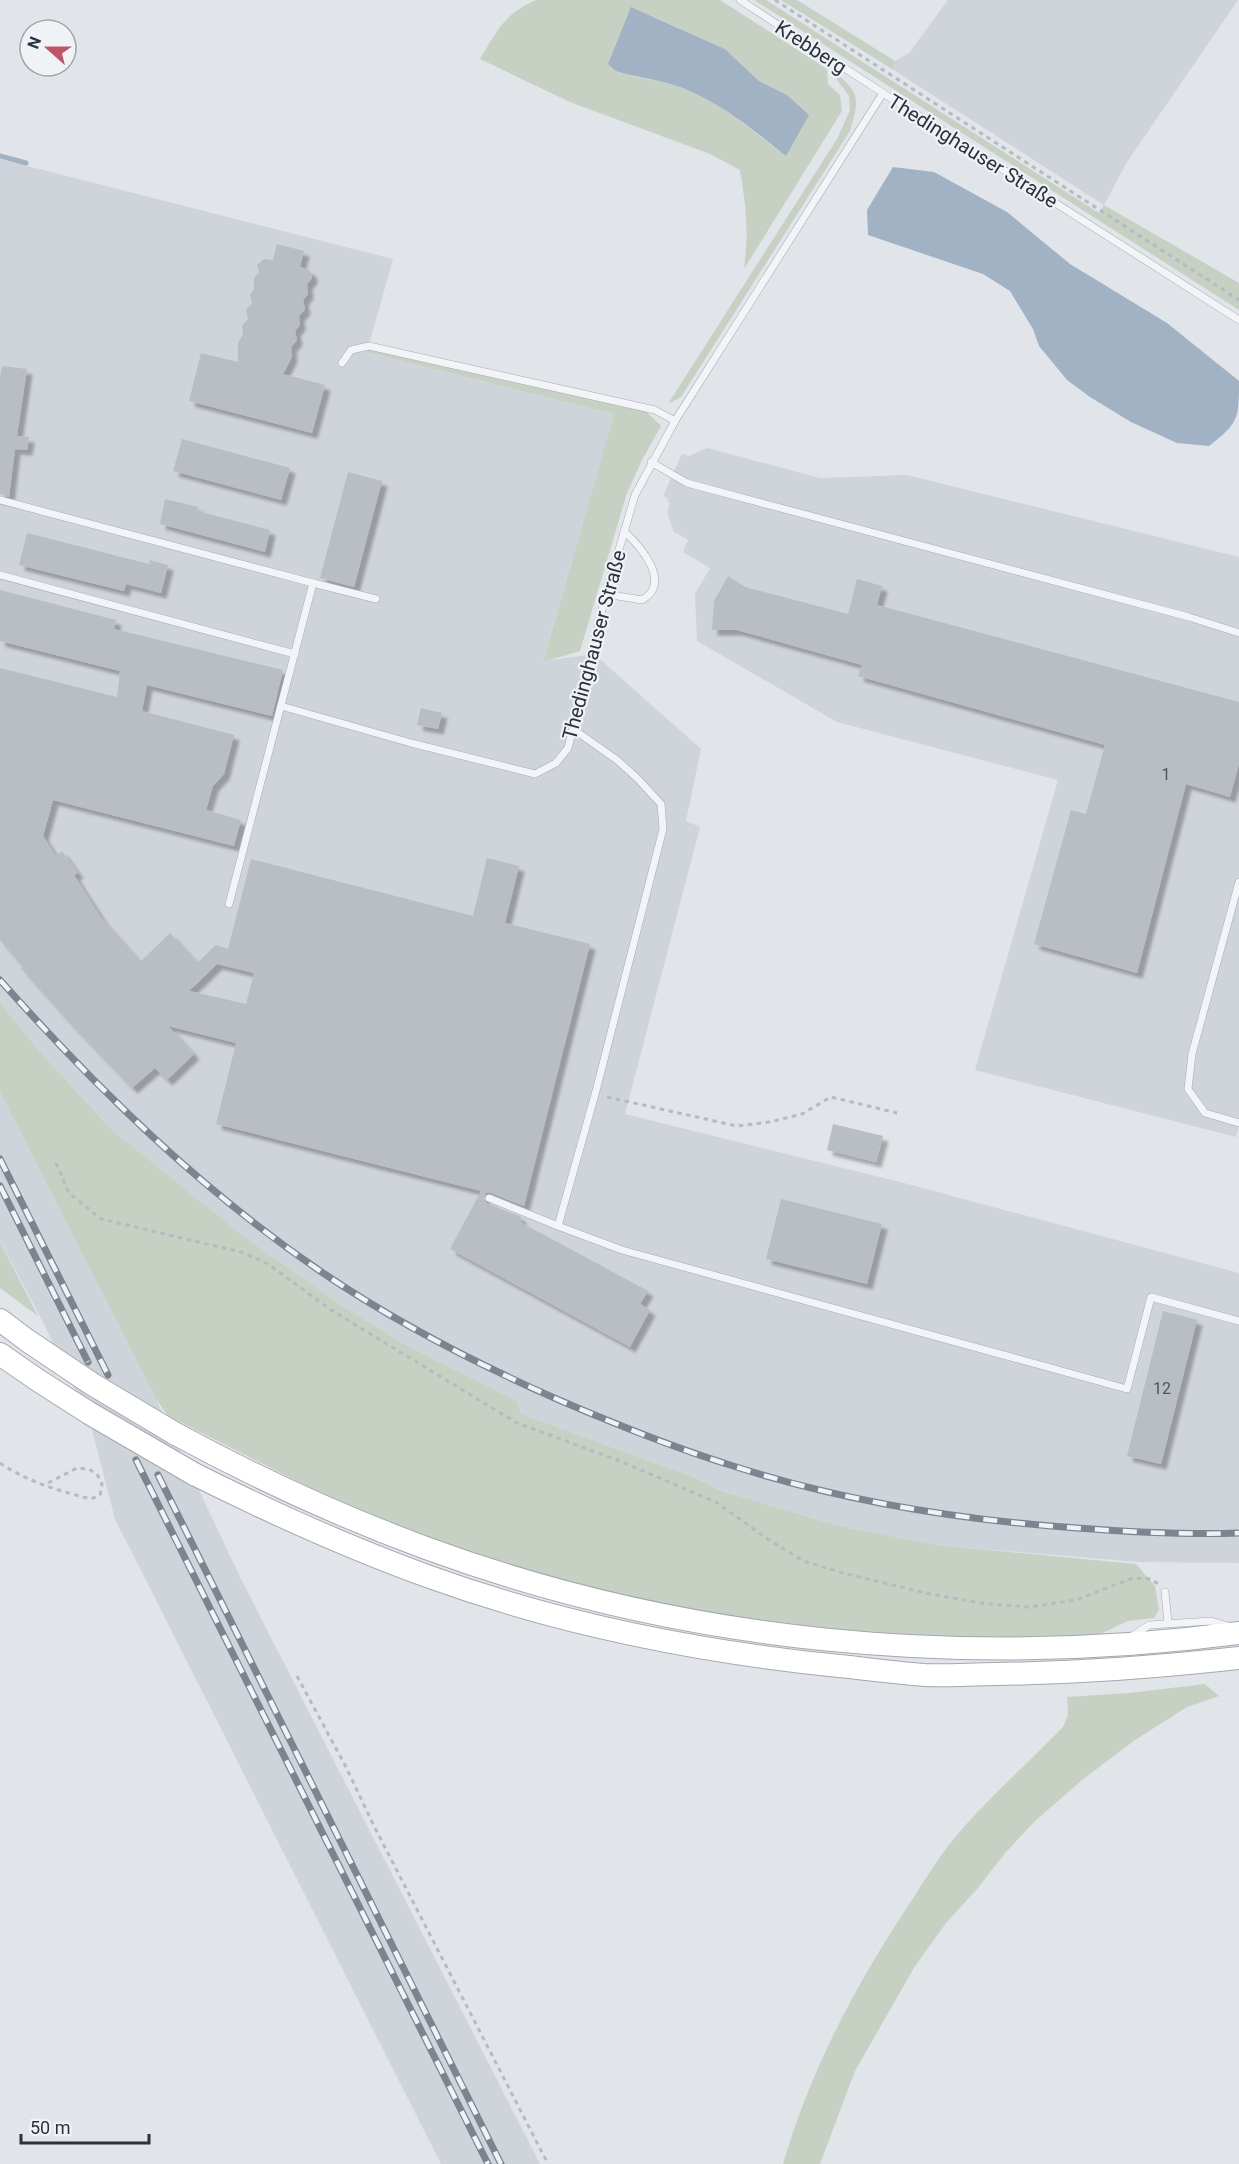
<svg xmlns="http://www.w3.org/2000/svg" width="1239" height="2164" viewBox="0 0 1239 2164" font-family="Roboto,sans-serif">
  <defs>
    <filter id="shadow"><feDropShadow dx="5.5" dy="5.5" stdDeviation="1.5" flood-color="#0004"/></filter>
  </defs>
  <rect width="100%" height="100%" fill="#e1e4e8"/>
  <g fill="#cfd3da">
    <polygon points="948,0 1238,0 1127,162 1104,205 892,69 895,61 909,53"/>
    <polygon points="0,159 393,259 367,352 614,414 543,661 594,654 701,749 686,821 700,827 625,1114 904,1183 1239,1273 1239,1563 1138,1562 936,1545 835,1525 722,1491 696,1478 521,1414 517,1401 400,1342 338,1303 246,1238 111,1129 41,1053 0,1003"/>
    <polygon points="707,448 820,478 907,475 1239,557 1239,1125 1236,1137 975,1070 1058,780 837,722 697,641 695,594 710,568 683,552 688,540 674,532 667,512 670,504 667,498 663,496 682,454 689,456"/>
    <polygon points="0,1092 156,1399 240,1577 540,2164 441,2164 115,1519 90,1422 42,1320 0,1241"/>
  </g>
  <g fill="#c7d1c3" fill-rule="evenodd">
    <path d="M536,0H720L827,69L828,84L840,95L842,111L744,269C749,231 746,207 740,170L710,154L570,102L480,59C497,31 504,14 536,0ZM650,15L725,49L759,81L787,95V156C752,133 723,101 682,88C667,82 649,80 633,76Z"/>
    <polygon points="754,0 766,0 1099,213 1104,205 1239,283 1239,310"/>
    <polygon points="781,0 797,0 895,61 892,69"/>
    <path d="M837,74C862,95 858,102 850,131L681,397L668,404L837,139L850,110L849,96L837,80Z"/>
    <polygon points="369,346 522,380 647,412 661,426 642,460 627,493 580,651 543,662 614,414 367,352"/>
    <polygon points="0,1003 41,1053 111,1129 246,1238 338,1303 400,1342 517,1401 521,1414 696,1478 722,1491 835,1525 936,1545 1136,1564 1155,1586 1159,1610 1154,1618 1128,1621 1100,1634 1040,1644 926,1641 696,1613 529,1572 443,1543 338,1502 168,1416 156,1399 0,1092"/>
    <polygon points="0,1242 38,1316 0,1288"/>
    <path d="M1205,1684L1219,1696L1187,1707L1135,1740L1082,1780L1035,1821L1006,1852L977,1889L946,1923L915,1966L855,2071L820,2164H783C810,2071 855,1986 908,1906C925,1880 942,1851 963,1828C994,1793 1030,1761 1063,1727L1068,1715L1067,1697L1129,1693Z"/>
  </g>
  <g fill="#a0b2c4">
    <path d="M631,7L725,49L759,81L787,95L809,115L786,156C754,131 723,104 685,89C664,80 638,78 616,71L608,64Z"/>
    <path d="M893,167L934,172L1007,212L1070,264L1167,323L1239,381C1239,418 1239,423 1209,446L1177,443L1131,422L1090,397L1067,380L1039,346L1033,329L1010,291L983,274L868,235L867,210Z"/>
  </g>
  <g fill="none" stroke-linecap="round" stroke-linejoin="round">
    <polyline stroke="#a0b2c4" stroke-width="5" points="0,156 26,163"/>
  </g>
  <g fill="#b9bdc4" fill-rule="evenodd" filter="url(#shadow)">
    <polygon points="277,244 304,251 300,267 309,270 312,274 312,278 307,284 308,294 303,300 305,309 299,316 300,325 295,331 297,340 291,347 292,357 283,374 325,385 312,433 189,401 201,353 238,362 238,343 243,334 242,326 248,319 246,310 252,303 250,295 254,289 254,278 259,272 257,265 264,259 273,260"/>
    <polygon points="2,366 27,369 17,436 29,437 27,450 15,449 9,497 0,494 0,378"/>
    <polygon points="182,439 290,468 281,500 173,471"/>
    <polygon points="348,472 382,481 354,587 320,578"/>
    <polygon points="165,499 198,507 197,511 270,530 265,552 160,524"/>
    <polygon points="27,533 149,564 150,560 168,565 161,593 126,584 124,591 19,565"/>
    <polygon points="728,576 745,587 848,614 857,579 882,586 877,605 1239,702 1239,764 1230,797 1186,784 1137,973 1034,944 1071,810 1086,814 1105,745 858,676 862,665 737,630 712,630 714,601"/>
    <path d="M0,590L116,620L114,629L283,670L272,716L147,685L142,711L234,735L224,774L213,786L206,810L241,820L234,846L53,800L43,836L56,856L62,851L78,873L74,875L102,919L140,962L170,933L197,963L216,945L228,949L251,859L473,916L487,858L519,866L505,923L590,944L524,1206L491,1193H486L483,1198L487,1203L521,1217L520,1222L648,1291L640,1304L650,1310L630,1347L450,1249L481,1191L216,1124L236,1043L168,1026L194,1054L167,1080L155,1068L132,1088L68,1021L21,968L23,967L0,940V668L117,697L120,671L0,641ZM217,964L254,973L246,1004L189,991Z"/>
    <polygon points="421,708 442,713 438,729 417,725"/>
    <polygon points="833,1124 883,1136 876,1162 827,1150"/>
    <polygon points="781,1199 882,1224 867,1284 766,1259"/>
    <polygon points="1163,1311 1197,1320 1161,1464 1127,1456"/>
  </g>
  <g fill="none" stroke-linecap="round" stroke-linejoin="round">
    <defs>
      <g id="service">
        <polyline points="740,0 883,93"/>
        <polyline points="342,363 351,350 369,346 655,410 675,421"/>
        <polyline points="651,462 687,483 1189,617 1239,633"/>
        <polyline points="0,500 313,583 229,904"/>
        <polyline points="0,575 295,654"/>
        <polyline points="313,583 376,599"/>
        <path d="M606,594L642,600C673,583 640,546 624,531"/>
        <polyline points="281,706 411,743 535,774 556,763 568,748 606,594 635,495 675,421 883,93 1239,320"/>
        <polyline points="573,729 617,760 638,779 661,804 663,829 596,1091 558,1226 622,1250 1127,1389 1151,1297 1239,1321"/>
        <polyline points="1239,882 1192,1054 1188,1089 1205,1113 1239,1123"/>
        <polyline points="489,1198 558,1226"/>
        <polyline points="1165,1592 1168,1623"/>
        <polyline points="1132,1636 1149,1625 1211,1621 1228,1626"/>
      </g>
      <g id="primary">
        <polyline points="0,1320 28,1341"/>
        <polyline points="0,1354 36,1379"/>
        <path d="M174,1433C255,1477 339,1516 426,1548C684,1643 966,1669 1239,1633"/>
        <path d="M194,1474C270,1512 347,1547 427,1576C559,1624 700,1652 839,1666C868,1669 897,1673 925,1675C949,1676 972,1674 996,1674C1077,1673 1158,1667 1239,1658"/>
      </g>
    </defs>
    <use href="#service" stroke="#a7abb2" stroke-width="8"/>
    <use href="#primary" stroke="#a2a8b2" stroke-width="24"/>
    <g stroke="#b7bac0" stroke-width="3" stroke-dasharray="4.5 4.5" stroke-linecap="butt">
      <polyline points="775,0 1239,300"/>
      <polyline points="607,1097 737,1126 770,1122 802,1114 831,1097 897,1113"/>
      <polyline points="56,1163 69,1193 101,1219 241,1252 268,1264 331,1310 517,1423 617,1460 716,1502 766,1538 803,1561 847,1574 930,1594 987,1604 1029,1607 1076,1600 1133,1578 1151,1579 1158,1584"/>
      <path d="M0,1463C28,1482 59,1491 91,1499L100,1495L102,1484L97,1474L89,1469L77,1468L44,1485"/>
      <polyline points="297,1676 346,1767 373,1824 548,2164"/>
    </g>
    <use href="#service" stroke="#f3f4f7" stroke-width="7"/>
    <use href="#primary" stroke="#fff" stroke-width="22"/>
    <defs>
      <g id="rail">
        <path d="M0,980C97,1089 202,1191 323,1273C397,1323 477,1364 559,1400C615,1424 672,1447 730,1465C842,1501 960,1520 1077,1528C1131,1532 1185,1535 1239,1533"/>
        <polyline points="0,1159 108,1375"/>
        <polyline points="0,1186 88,1362"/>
        <polyline points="136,1460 488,2164"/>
        <polyline points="158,1475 501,2164"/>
      </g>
    </defs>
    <use href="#rail" stroke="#7c8490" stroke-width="7"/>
    <use href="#rail" stroke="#f0f3f6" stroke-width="4.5" stroke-dasharray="14" stroke-linecap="butt"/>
    <defs>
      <g id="primary-bridge">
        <polyline points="28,1341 92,1384 174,1433"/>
        <polyline points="36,1379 89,1413 194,1474"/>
      </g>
    </defs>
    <use href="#primary-bridge" stroke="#a2a8b2" stroke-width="24" stroke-linecap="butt"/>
    <use href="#primary-bridge" stroke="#fff" stroke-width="22"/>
  </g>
  <g text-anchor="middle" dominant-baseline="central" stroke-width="4.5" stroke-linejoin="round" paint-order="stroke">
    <g font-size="16" fill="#4e5560">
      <text x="1166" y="774">1</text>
      <text x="1162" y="1388">12</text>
    </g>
    <g font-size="20" fill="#2b323e" stroke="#f0f3f6">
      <text transform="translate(811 47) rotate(33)">Krebberg</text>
      <text transform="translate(973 151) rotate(32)">Thedinghauser Straße</text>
      <text transform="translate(594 645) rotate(-75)">Thedinghauser Straße</text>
    </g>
  </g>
  <g transform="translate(48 48) rotate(291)"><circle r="28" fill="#f0f3f6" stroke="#a1a6ac" stroke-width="1.5"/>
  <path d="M0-4.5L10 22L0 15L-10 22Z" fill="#bf5465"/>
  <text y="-9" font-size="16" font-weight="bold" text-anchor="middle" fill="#2b323e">N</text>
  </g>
  <path d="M21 2134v9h128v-9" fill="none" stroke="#2b323e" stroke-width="3"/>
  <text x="30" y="2134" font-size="18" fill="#2b323e" stroke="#f0f3f6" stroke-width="4.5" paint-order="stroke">50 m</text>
</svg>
